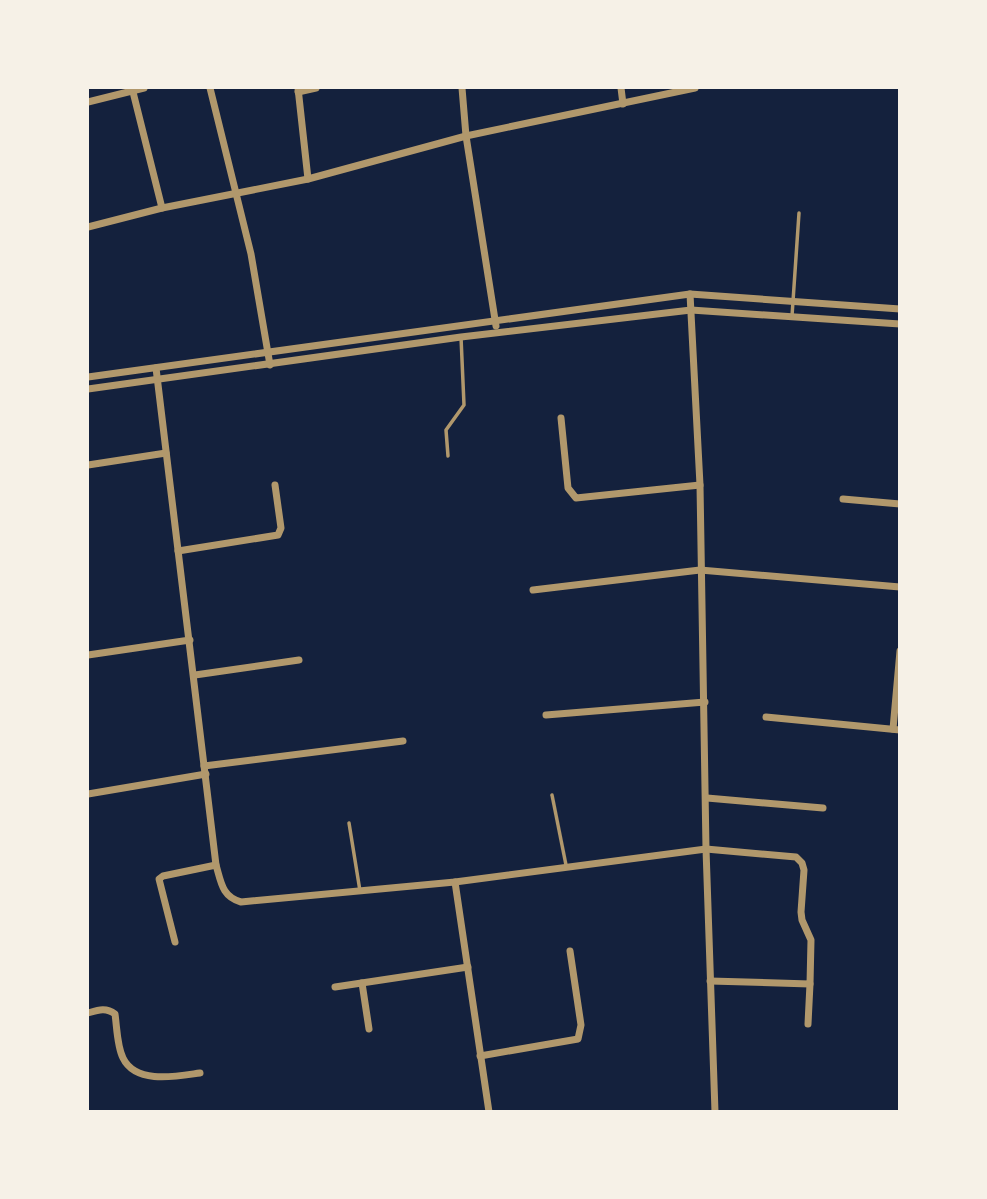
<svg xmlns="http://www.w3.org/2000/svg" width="987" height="1199" viewBox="0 0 987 1199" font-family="'Fira Sans',sans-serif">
  <rect width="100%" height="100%" fill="#14213d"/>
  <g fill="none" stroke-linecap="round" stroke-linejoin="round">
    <g stroke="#b1986c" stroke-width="3.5">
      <polyline points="792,316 799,213"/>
      <polyline points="448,456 446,430 464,405 461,337"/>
      <polyline points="552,795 566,865"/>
      <polyline points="349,823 360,891"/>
    </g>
    <g stroke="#b1986c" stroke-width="7">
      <polyline points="132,88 162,208"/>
      <polyline points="210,88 251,254 270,365"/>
      <polyline points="298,88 308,179"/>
      <polyline points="462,88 466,136 496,326"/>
      <polyline points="621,88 623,104"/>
      <polyline points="298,92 316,88"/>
      <polyline points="88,102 144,88"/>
      <polyline points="88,227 162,208 308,179 466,136 695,88"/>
      <polyline points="690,294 700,485 706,849 715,1112"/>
      <path d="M156,368L216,865C221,882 222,897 241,902L455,882L706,849L796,857L802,863L804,870L801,912L802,920L811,940L810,984L710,981"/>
      <polyline points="88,377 690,294 900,309"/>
      <polyline points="88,389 461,337 691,310 900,324"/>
      <polyline points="561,418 568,488 576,498 700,485"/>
      <polyline points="88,465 166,453"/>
      <polyline points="843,499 900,504"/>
      <polyline points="178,551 278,535 281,528 275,485"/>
      <polyline points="533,590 700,570 900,587"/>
      <polyline points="88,655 190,640"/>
      <polyline points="195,675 299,660"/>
      <polyline points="546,715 705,702"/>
      <polyline points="766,717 900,730"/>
      <polyline points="893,729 900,651"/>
      <polyline points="204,766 403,741"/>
      <polyline points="88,794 206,774"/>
      <polyline points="707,798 823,808"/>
      <polyline points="455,882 489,1112"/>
      <polyline points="175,942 159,879 163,876 216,865"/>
      <polyline points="362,983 369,1029"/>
      <polyline points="335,987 468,967"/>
      <path d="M88,1013C98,1010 106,1007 115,1014C117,1028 117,1046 123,1058C136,1085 178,1076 200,1073"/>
      <polyline points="808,1024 810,984"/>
      <polyline points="480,1056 578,1039 581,1025 570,951"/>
    </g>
  </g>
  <rect width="987" height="1199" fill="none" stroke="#f6f1e7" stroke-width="178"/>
</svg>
